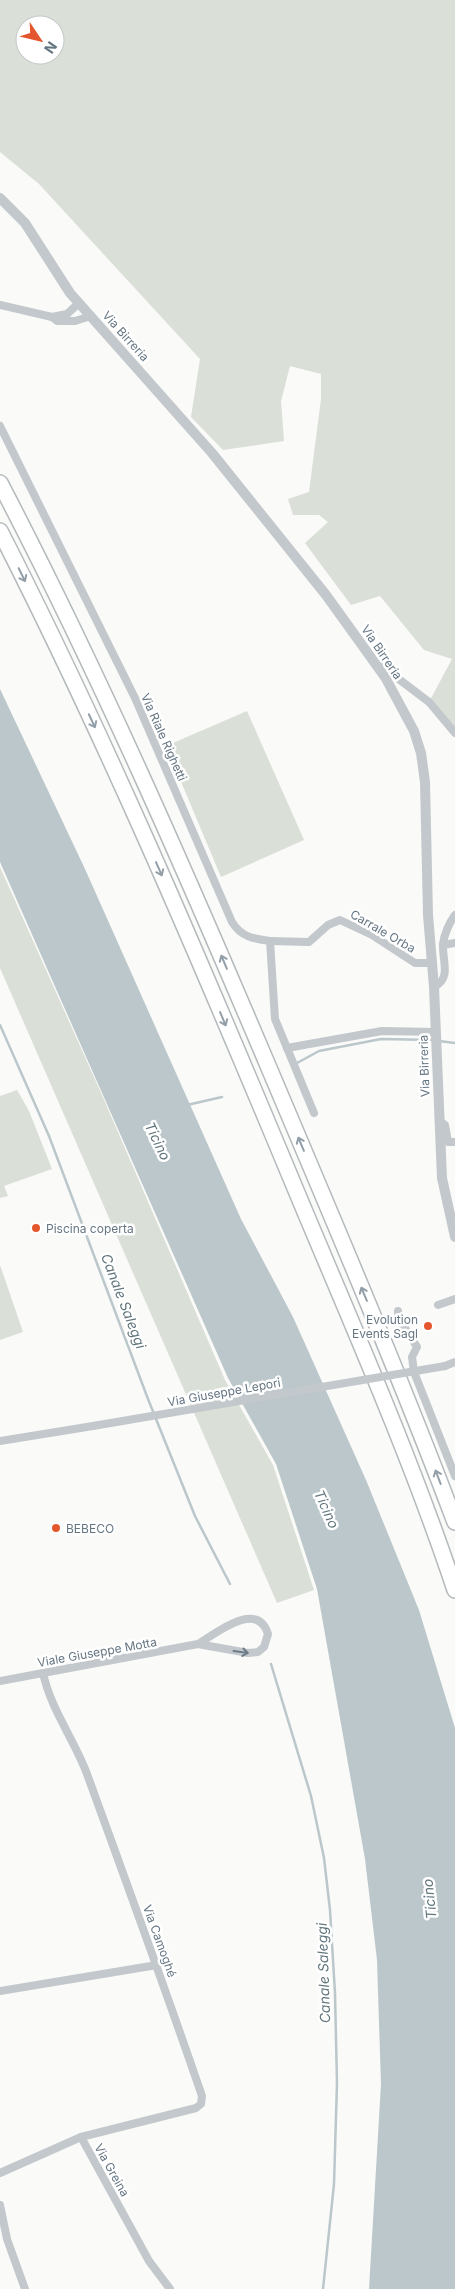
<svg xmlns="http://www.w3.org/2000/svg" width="455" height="2289" viewBox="0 0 455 2289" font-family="Inter,sans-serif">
  <rect width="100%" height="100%" fill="#fafaf8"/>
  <g fill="#dadfd7" fill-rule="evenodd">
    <path d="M0,0H455V733L429,702L452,659L424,650L380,596L351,605L305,543L328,522L319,515H293L288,499L309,492L321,399V374L290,366L281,401L284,441L223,450L191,417L200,359L39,184L0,152ZM25,25H55V55H25Z"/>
    <polygon points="247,711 304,840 221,877 166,746"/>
    <polygon points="0,867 102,1095 225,1380 273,1465 314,1590 277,1603 0,968"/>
    <polygon points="17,1090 29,1111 52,1169 4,1186 8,1196 0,1198 0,1096"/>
    <polygon points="0,1265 23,1332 0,1340"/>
  </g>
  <polygon fill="#bbc7cb" points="0,689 85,869 241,1219 293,1317 366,1480 419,1610 455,1728 455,2289 369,2289 381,2084 377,1960 365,1859 317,1589 276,1464 228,1378 0,862"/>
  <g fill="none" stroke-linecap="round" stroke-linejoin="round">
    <g stroke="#bbc7cb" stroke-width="2.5">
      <polyline points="0,1025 49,1136 148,1399 195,1516 230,1584"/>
      <polyline points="439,1041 455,1043"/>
      <polyline points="297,1063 319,1051 381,1039 434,1040"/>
      <polyline points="187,1105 222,1097"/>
      <polyline points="271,1664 311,1796 324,1858 330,1910 335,1993 337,2083 334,2184 323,2289"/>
    </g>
    <defs>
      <g id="motorway">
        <path d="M0,483C99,673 185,870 269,1068C333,1219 397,1369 455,1522"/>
        <path d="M0,531C107,741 199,958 290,1176C347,1313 408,1449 455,1590"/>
      </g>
    </defs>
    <use href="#motorway" stroke="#b4b9bd" stroke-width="18"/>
    <g stroke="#c3c8cc" stroke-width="8">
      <polyline points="0,305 52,317 57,321 75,321 91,316"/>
      <polyline points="52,317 67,314 79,303"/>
      <path d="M0,426L135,698L232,922C241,937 254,939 270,941L275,1019L314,1113"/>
      <polyline points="377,664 384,664 396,677 429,702 455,733"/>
      <polyline points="270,941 309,942 328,925 340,920 372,935 415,963 432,963"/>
      <polyline points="443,945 455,943"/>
      <path d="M434,987C452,978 442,961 443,944C444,935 449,923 455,915"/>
      <polyline points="287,1048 382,1031 436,1032"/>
      <polyline points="439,1120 445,1125 448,1142 455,1142"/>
      <polyline points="438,1305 455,1299"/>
      <polyline points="398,1311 398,1317 417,1347 412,1357 414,1372 455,1476"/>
      <polyline points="445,1366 455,1362"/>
      <polyline points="0,1441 93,1426"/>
      <path d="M43,1673C51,1710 74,1739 87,1774C126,1881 165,1988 202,2096L201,2104L196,2108L81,2137"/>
      <path d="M0,1681L198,1644L248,1653L258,1652L264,1647L268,1634C257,1599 215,1634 198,1644"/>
      <polyline points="0,1991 157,1965"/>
      <polyline points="0,2173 81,2137 149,2261 170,2289"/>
      <polyline points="0,2205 7,2239 25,2289"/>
    </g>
    <polyline stroke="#c3c8cc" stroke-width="10" points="0,198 25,223 70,293 212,453 326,595 385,677 414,731 421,753 425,782 428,915 434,987 442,1178 455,1237"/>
    <use href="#motorway" stroke="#fff" stroke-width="15"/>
    <polyline stroke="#c3c8cc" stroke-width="8" points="93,1426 445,1366"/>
  </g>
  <defs><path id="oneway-shaft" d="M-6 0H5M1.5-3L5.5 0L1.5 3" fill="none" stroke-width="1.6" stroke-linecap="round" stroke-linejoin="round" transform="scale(1.25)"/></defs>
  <g stroke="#939fa8">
    <use href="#oneway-shaft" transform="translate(22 575) rotate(64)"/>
    <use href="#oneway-shaft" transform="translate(92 721) rotate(65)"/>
    <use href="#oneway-shaft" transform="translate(159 869) rotate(66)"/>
    <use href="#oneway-shaft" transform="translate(224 962) rotate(-113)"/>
    <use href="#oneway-shaft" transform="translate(223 1019) rotate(67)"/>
    <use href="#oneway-shaft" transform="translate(301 1144) rotate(-113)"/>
    <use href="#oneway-shaft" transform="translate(364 1294) rotate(-113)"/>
    <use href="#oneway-shaft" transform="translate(438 1477) rotate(-111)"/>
  </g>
  <use stroke="#6a7a87" href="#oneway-shaft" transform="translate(241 1652) rotate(8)"/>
  <g fill="#e4572e" stroke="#fff" stroke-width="2">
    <circle cx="36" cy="1228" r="5"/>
    <circle cx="428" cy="1326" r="5"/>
    <circle cx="56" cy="1528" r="5"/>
  </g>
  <g text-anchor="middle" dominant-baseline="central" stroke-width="5" stroke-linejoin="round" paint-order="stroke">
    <g font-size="12" fill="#657683" stroke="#fff">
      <text transform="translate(126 336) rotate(48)">Via Birreria</text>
      <text transform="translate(382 652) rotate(56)">Via Birreria</text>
      <text transform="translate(164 737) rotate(66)">Via Riale Righetti</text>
      <text transform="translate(383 931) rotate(30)">Carrale Orba</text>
      <text transform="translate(424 1066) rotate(-92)">Via Birreria</text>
      <text transform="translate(224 1392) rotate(-10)">Via Giuseppe Lepori</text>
      <text transform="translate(97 1652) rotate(-10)">Viale Giuseppe Motta</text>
      <text transform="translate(160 1941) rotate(70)">Via Camoghé</text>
      <text transform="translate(112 2170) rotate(61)">Via Greina</text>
    </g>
    <g font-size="12" fill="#657683" stroke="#fff" text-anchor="start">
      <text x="46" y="1228">Piscina coperta</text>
      <text x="418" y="1319" text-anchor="end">Evolution<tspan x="418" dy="14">Events Sagl</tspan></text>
      <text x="66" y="1528">BEBECO</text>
    </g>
    <g font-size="14" font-style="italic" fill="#60757c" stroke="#fff">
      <text transform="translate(158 1141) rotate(64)">Ticino</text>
      <text transform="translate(124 1301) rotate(69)">Canale Saleggi</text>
      <text transform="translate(327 1509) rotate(66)">Ticino</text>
      <text transform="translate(429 1899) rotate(-96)">Ticino</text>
      <text transform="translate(323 1973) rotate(-92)">Canale Saleggi</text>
    </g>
  </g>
  <g transform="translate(40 40) rotate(125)"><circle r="24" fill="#ffffff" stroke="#c1c8cd"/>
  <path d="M0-4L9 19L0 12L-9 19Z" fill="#e4572e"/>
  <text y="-8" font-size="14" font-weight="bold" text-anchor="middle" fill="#657683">N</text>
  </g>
</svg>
